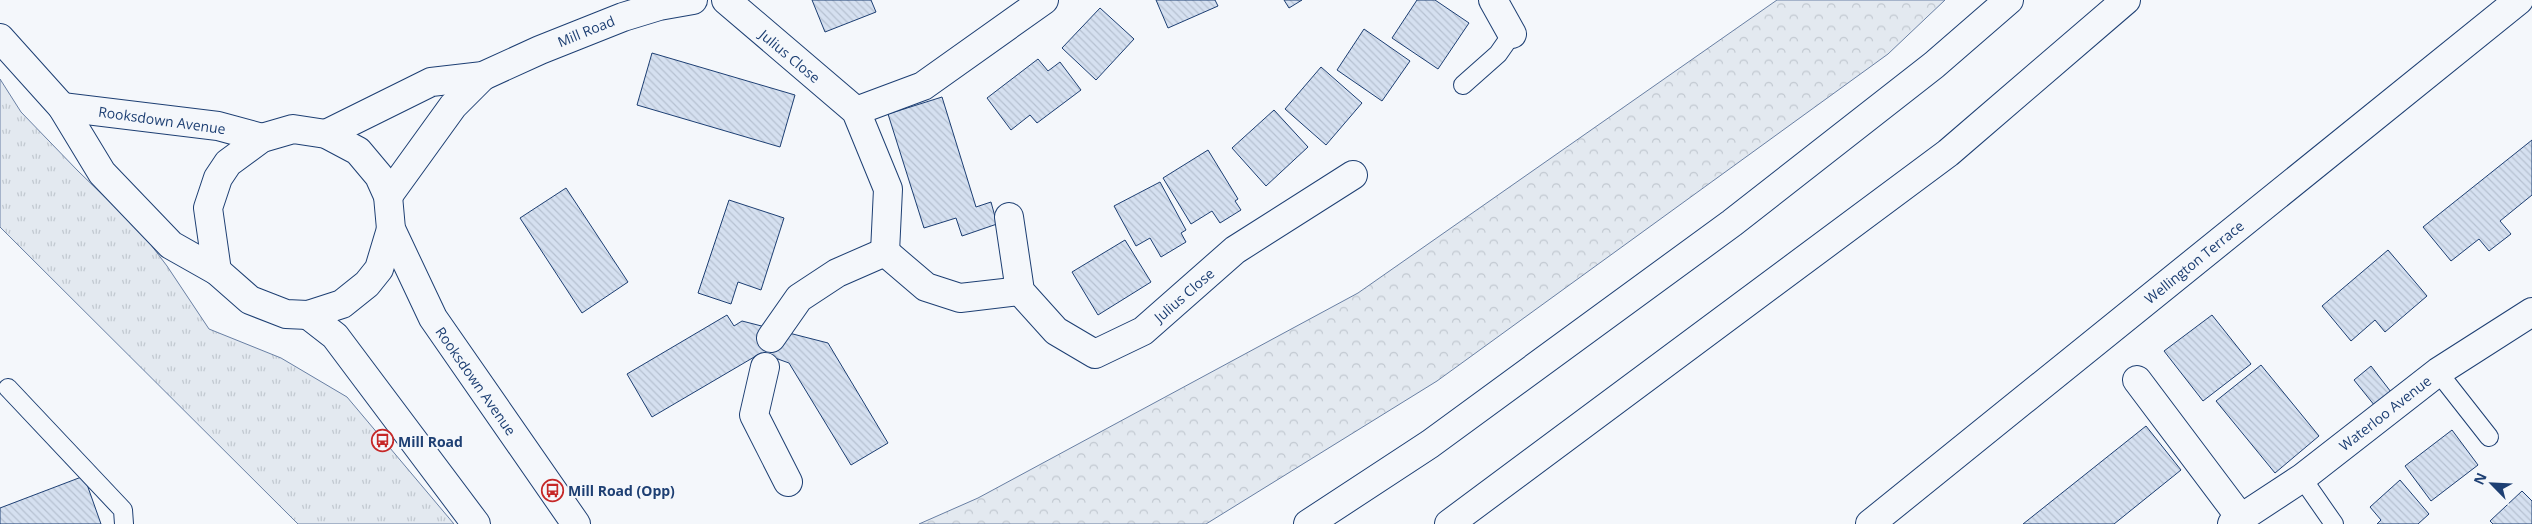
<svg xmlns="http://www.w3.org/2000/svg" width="2532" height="524" viewBox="0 0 2532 524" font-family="'Open Sans',sans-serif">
  <defs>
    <pattern id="grass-tufts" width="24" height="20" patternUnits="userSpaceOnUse" patternTransform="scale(1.25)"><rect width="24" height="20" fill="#e3e9f0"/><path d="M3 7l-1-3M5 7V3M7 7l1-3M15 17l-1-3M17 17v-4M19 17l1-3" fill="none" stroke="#c2c9d1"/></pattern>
    <pattern id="forest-crowns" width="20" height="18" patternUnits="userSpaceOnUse" patternTransform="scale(1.25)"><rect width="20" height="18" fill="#e3e9f0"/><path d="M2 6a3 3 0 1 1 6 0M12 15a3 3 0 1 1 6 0" fill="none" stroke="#c2c9d1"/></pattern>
    <pattern id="building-back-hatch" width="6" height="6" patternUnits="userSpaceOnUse" patternTransform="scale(1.25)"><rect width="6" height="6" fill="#d5e0f0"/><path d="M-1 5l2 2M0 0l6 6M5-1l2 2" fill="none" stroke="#b6c1d1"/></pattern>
  </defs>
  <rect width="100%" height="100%" fill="#f4f7fb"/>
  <polygon fill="url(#grass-tufts)" stroke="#687fa3" points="0,79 21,112 78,171 142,233 167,266 209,329 281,358 347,397 454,524 298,524 0,227"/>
  <polygon fill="url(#forest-crowns)" stroke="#687fa3" points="1777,0 1945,0 1888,54 1437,381 1206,524 919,524 978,498 1358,293"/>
  <g fill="url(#building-back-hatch)" stroke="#1d3f73">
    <polygon points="812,0 871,0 876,12 825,32"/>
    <polygon points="1156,0 1215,0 1218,6 1168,28"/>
    <polygon points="1284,0 1302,0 1289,8"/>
    <polygon points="1417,0 1435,0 1469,23 1438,69 1392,38"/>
    <polygon points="1100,8 1134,39 1096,80 1062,48"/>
    <polygon points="1364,29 1410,61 1382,101 1337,70"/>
    <polygon points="652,53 795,95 780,147 637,105"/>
    <polygon points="1038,59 1048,71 1060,62 1081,90 1037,123 1030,115 1011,130 987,98"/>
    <polygon points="1321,67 1362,103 1326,145 1285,109"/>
    <polygon points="942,97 976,207 991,202 997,224 962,236 956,218 924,228 888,114"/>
    <polygon points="1274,110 1308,147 1266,186 1232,148"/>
    <polygon points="2532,140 2532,195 2500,221 2511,234 2489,251 2479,239 2451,261 2423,227"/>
    <polygon points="1208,150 1238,199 1235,201 1241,210 1220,223 1212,211 1191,224 1163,178"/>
    <polygon points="1160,182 1186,230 1181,233 1186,242 1161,257 1150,238 1136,246 1114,206"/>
    <polygon points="566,188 628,282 582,313 520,218"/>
    <polygon points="729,200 784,218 761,290 738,282 731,304 698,293"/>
    <polygon points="1125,240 1151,282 1098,315 1072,272"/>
    <polygon points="2388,250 2427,296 2385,332 2375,320 2351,341 2322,306"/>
    <polygon points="727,315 734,326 742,321 828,343 888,443 851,465 789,363 761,353 652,417 627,374"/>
    <polygon points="2212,315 2251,364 2203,401 2164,351"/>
    <polygon points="2261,365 2319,436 2275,473 2216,401"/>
    <polygon points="2371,366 2391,392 2375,406 2354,380"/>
    <polygon points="2146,426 2181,470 2114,524 2023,524"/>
    <polygon points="2452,430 2478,465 2431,501 2405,466"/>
    <polygon points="84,476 101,524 0,524 0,508"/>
    <polygon points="2400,480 2429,514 2418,524 2377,524 2381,520 2370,507"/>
    <polygon points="2522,491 2532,501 2532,524 2493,524 2490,521"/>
  </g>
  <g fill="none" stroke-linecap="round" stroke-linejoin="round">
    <defs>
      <g id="lane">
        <polyline points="1463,85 1498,54 1512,34"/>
        <polyline points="2438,372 2489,437"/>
        <polyline points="8,388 123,510 124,524"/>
        <polyline points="2302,478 2334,524"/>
      </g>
      <g id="street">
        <polyline points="726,0 856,111 888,189 885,252"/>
        <polyline points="1493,0 1512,34"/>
        <polyline points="856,111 923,86 1044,0"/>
        <polyline points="326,134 431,82 483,76 540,50 623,17 659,6 693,0"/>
        <polyline points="388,196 453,106 483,76"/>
        <polyline points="1009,217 1020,291 1056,331 1095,354 1143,331 1235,250 1353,175"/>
        <polyline points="885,252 926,287 960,298 1020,291"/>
        <polyline points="771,338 799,298 837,273 885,252"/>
        <polyline points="765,367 754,415 788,482"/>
        <polyline points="2137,380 2240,517"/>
        <polyline points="2232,524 2302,478 2438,372 2532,312"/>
      </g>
      <g id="secondary">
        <polyline points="0,38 62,107 102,173 171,245 217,271 250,300 286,314 308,315 342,304 367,284 379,269 391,229"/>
        <polyline points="62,107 218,126 262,138"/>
        <polyline points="217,271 208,208 218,178 228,163 262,138 293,129 326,134 358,151 379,176 388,196 391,229 433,318 576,524"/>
        <polyline points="308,315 335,336 476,524"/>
        <polyline points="1870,524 2519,0"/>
      </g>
      <g id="highway">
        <polyline points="1308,524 1430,444 1732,223 1934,65 2009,0"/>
        <polyline points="1449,524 1948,153 2126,0"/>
      </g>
    </defs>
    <use href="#lane" stroke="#1d3f73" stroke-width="20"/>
    <use href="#street" stroke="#1d3f73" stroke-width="30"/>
    <use href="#secondary" stroke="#1d3f73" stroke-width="30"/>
    <use href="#highway" stroke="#1d3f73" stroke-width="30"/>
    <use href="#lane" stroke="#f4f7fb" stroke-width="18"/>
    <use href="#street" stroke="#f4f7fb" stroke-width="28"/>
    <use href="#secondary" stroke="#f4f7fb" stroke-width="28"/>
    <use href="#highway" stroke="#f4f7fb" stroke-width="28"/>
  </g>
  <defs>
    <symbol id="bus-ring" viewBox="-11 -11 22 22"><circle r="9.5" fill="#f4f7fb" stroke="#c62828" stroke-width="1.5"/><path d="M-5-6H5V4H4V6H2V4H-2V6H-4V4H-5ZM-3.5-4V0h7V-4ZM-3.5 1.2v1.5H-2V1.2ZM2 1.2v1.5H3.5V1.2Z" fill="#c62828"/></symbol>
  </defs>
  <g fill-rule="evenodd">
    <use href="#bus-ring" x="370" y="428" width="25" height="25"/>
    <use href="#bus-ring" x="540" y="478" width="25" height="25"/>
  </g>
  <g text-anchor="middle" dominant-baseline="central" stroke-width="4" stroke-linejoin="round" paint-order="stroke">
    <g font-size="14" fill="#1d3f73" stroke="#f4f7fb">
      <text transform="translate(586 31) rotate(-22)">Mill Road</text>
      <text transform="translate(790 56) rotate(40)">Julius Close</text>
      <text transform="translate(162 120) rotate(8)">Rooksdown Avenue</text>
      <text transform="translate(2194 262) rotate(-39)">Wellington Terrace</text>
      <text transform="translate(1184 295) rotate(-41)">Julius Close</text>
      <text transform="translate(476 381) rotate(55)">Rooksdown Avenue</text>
      <text transform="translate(2385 413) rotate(-38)">Waterloo Avenue</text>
    </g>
    <g font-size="14" font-weight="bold" fill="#1d3f73" stroke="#f4f7fb" text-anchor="start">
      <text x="398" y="441">Mill Road</text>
      <text x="568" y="490">Mill Road (Opp)</text>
    </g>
  </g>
  <g transform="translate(2492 484) rotate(294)" stroke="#f4f7fb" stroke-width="4" paint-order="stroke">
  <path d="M0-4L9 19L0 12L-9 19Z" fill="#1d3f73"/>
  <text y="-8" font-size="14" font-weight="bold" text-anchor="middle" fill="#1d3f73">N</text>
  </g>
</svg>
